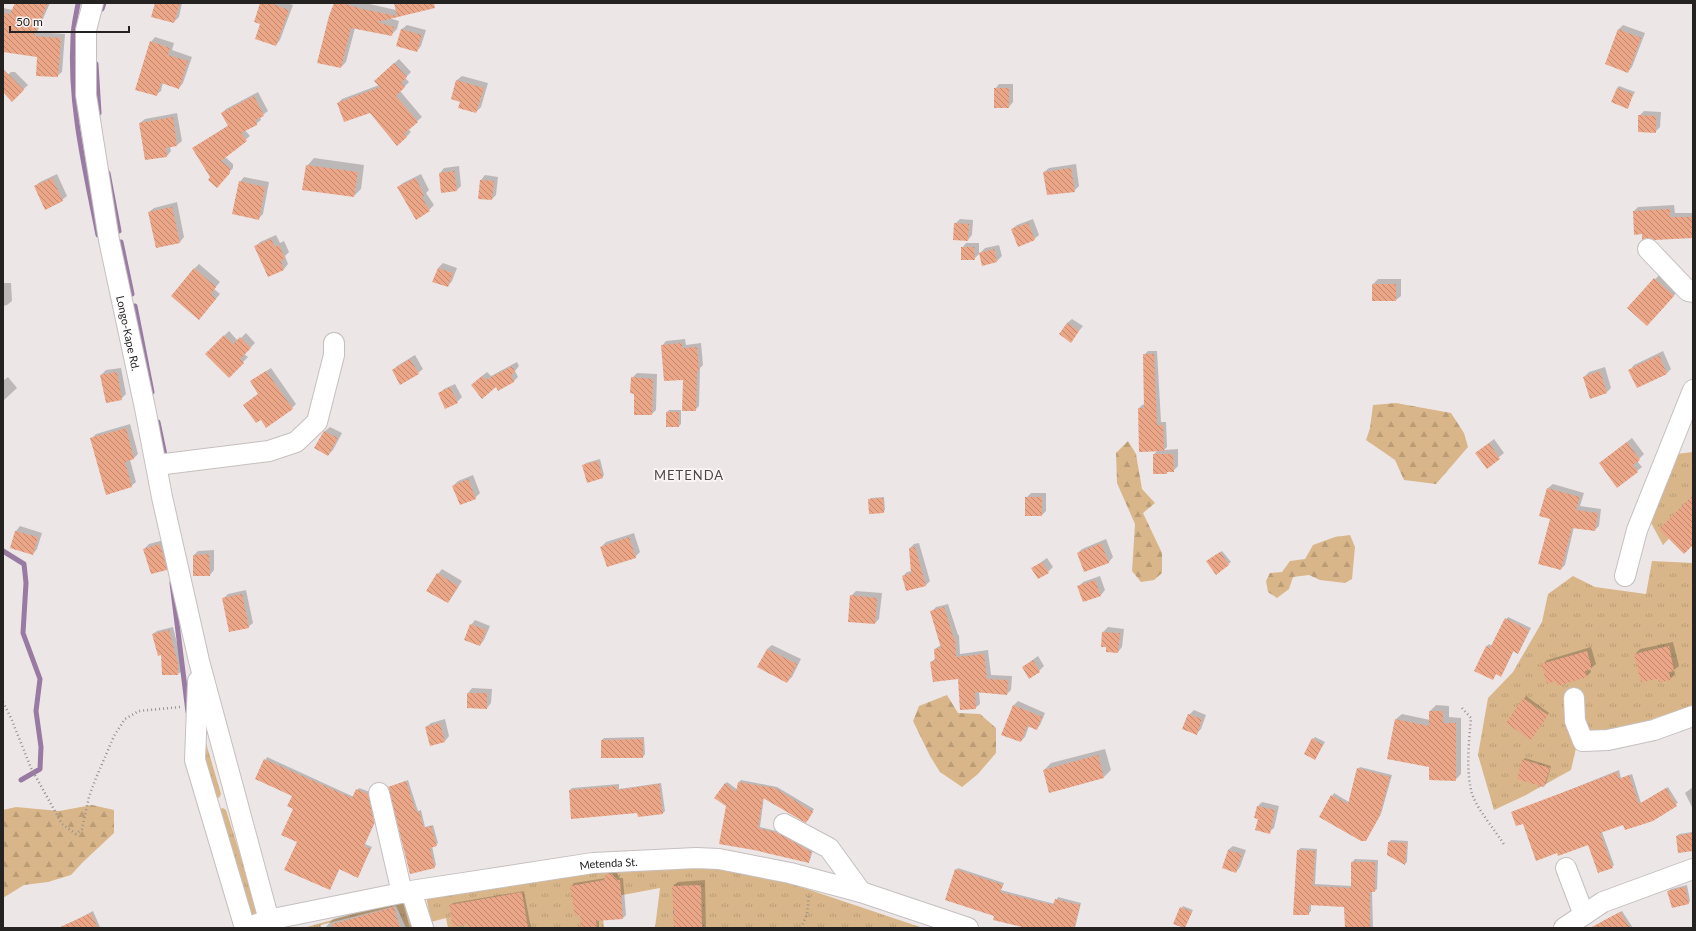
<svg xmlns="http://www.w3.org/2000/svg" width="1696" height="931" viewBox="0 0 1696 931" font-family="Lato,sans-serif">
  <defs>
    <pattern id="grass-tufts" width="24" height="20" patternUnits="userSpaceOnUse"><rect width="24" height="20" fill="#d9b689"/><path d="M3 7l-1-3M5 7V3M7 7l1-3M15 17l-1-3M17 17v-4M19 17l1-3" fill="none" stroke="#ba9c76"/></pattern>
    <pattern id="forest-firs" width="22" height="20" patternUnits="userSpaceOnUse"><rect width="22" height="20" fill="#d9b689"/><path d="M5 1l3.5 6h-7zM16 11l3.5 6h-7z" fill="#ba9c76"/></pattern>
    <pattern id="building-back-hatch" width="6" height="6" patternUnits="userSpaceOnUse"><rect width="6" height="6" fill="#eba688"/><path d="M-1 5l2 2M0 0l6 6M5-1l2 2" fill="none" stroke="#be876f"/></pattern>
  </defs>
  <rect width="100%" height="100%" fill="#ede6e6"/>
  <g fill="url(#grass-tufts)">
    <polygon points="1693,452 1693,513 1663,545 1650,521 1676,454"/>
    <polygon points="1652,561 1693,563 1693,706 1655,718 1576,748 1571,770 1524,796 1494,810 1478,755 1488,698 1513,672 1542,622 1548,594 1573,576 1595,587 1646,594"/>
    <polygon points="202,743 206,743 221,794 219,798 216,797 201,745"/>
    <polygon points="223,808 226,810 258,911 258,917 253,918 250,914 220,809"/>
    <polygon points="714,868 786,882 923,928 655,928 660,888 601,899 604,928 448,928 446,918 431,922 426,896 550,873"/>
    <polygon points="405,900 413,916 412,927 406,928 396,906 321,925 321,928 303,928"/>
  </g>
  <g fill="url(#forest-firs)">
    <polygon points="1396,403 1451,413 1464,433 1468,447 1436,484 1404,480 1395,460 1366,440 1370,428 1373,405"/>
    <polygon points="1128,441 1136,454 1142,489 1155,503 1143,513 1162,553 1162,573 1154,580 1141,582 1132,571 1135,524 1117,483 1116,453"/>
    <polygon points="1350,535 1355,547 1352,579 1345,583 1320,580 1309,575 1293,577 1289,589 1277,598 1268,592 1266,581 1270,573 1282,572 1290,561 1305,559 1313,545 1335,537"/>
    <polygon points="947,695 958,713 980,714 996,728 996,753 978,774 962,787 940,772 930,756 913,721 919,706"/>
    <polygon points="92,805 114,810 114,833 83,862 71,875 48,882 24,885 3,898 3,810 16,807 59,811"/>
  </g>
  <g fill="#0003">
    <polygon points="16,3 50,3 37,32 65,34 62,72 57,76 38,56 3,29 3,8 13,10"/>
    <polygon points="156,3 182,3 179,17 174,22"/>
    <polygon points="262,3 287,3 293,5 280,40 276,45 261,23"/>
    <polygon points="335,3 365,3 396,10 395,3 427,3 422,10 389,18 399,21 397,29 391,35 355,28 346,62 341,67"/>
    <polygon points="407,25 426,30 421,46 417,51 398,46 402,29"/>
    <polygon points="1623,25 1645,33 1632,67 1628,72 1619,29"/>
    <polygon points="155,37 174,43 172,50 192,57 183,83 179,88 163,83 161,91 156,95 151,42"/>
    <polygon points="399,59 411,72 405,78 409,82 400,91 422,117 408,129 411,132 406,137 370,112 338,103 342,99 379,85 380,76"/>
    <polygon points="11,72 15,72 28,85 12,100 3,91 3,79"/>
    <polygon points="462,76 488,83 481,107 476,112 461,101 452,99 457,80"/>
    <polygon points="999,84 1013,84 1013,102 1009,107 995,89"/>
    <polygon points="1619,86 1635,92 1627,107 1617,88"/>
    <polygon points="258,92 268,111 260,117 261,120 256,124 245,130 250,136 225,157 233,164 233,168 221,182 211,177 193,148 229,125 222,113 226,109"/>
    <polygon points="1644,111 1661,112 1660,127 1655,132 1639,116"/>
    <polygon points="177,113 182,141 177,145 170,147 171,151 167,156 140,123 145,119"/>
    <polygon points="314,158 364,165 361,189 354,196 307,166"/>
    <polygon points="1076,164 1079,186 1074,191 1044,172 1049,168"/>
    <polygon points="459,166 461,186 457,190 440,173 444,168"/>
    <polygon points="57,174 67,196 62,200 35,186 40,182"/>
    <polygon points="421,174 429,190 426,193 434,205 429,210 398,187 403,183"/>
    <polygon points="485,175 498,177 496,195 492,199 481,180"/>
    <polygon points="244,177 269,182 263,214 258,219 240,182"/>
    <polygon points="177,202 184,237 180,242 149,212 154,208"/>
    <polygon points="1674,205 1675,213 1693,213 1693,243 1693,237 1643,233 1634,211 1638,207"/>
    <polygon points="960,219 973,220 972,235 968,240 955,224"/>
    <polygon points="1033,219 1039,235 1034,239 1012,229 1017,225"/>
    <polygon points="276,235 280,243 284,241 289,252 285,256 288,264 284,269 268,276 255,247 260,242"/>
    <polygon points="966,243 979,243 979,254 985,248 999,245 1002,256 997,261 983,265 980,253 974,259 962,248"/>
    <polygon points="443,263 457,268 452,281 448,286 438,268"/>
    <polygon points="199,264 220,282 214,289 220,294 203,314 194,269"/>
    <polygon points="1660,274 1678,291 1652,320 1629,308"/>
    <polygon points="1378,279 1401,279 1401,296 1396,300 1373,300 1373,284"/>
    <polygon points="3,283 11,283 12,301 7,305 3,306"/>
    <polygon points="1072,319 1083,326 1071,341 1067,323"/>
    <polygon points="229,331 238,341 246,333 255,343 244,354 248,357 229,376 206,354"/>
    <polygon points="685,339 686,345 701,343 703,365 700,368 699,406 695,410 684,379 662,346 666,341"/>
    <polygon points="1148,351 1157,351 1161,422 1166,422 1167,447 1164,450 1178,449 1178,466 1173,471 1169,471 1166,473 1154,454 1158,450 1139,408 1142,405 1145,404 1144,355"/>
    <polygon points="1663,351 1671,369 1667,373 1630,370 1634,365"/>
    <polygon points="415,355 423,369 418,373 393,370 397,366"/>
    <polygon points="517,362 519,366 515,371 518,377 514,381 497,385 477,380 487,372 491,376"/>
    <polygon points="1605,367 1611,388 1607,392 1591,397 1584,377 1589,372"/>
    <polygon points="121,368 126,394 121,399 101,375 106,370"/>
    <polygon points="271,368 296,404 292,408 261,419 244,405 258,394 251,381"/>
    <polygon points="637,373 657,374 656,410 652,414 635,393 632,378"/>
    <polygon points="8,377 17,388 3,401 3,381"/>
    <polygon points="455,384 462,397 457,402 439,394 444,389"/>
    <polygon points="669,410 681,410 681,424 679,426 667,412"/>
    <polygon points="130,424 138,454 134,458 130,460 136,482 131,486 91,439 96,434"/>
    <polygon points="330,427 342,433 333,450 328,455 316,448 325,431"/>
    <polygon points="1632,438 1644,454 1637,461 1642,467 1637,471 1605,459"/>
    <polygon points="1494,439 1504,453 1487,467 1476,453"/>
    <polygon points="600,459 604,475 602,477 584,465 586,463"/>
    <polygon points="473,475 480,493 475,498 453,486 458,481"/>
    <polygon points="1553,484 1584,493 1580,506 1601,509 1599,526 1595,530 1574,527 1565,565 1561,569 1552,519 1540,515 1548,488"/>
    <polygon points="1031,493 1046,493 1046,511 1042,515 1026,498"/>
    <polygon points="884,497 885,510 883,512 869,500 871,498"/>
    <polygon points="20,526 42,533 37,549 33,554 11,548 16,531"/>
    <polygon points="634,533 640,552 635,557 601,547 606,542"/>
    <polygon points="1106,539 1113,557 1109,562 1085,571 1078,553 1082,549"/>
    <polygon points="164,540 171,564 166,569 144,549 149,544"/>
    <polygon points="919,543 930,581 926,585 907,590 903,576 907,572 912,571 910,548 914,544"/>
    <polygon points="214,550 214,570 210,575 194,555 198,551"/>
    <polygon points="1222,551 1231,562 1216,573 1210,559"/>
    <polygon points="1047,558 1053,567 1048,572 1033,568"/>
    <polygon points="442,569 462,581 452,597 448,602 438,574"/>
    <polygon points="1100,576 1105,590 1101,595 1084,601 1078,587 1083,582"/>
    <polygon points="246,590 253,623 248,627 224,598 228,594"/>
    <polygon points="856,591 882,593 879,619 875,623 851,596"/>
    <polygon points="948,604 958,635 959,635 960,654 988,650 991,675 1012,676 1011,690 1007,694 979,692 980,704 975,708 959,678 931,662 936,658 935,649 941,645 931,612 936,607"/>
    <polygon points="1508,617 1531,628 1520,650 1518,653 1514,650 1503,673 1501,675 1496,673 1493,679 1487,646 1489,644 1492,646"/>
    <polygon points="475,620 490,626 484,640 480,645 471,625"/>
    <polygon points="173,627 181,659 182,671 178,674 153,634 157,631"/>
    <polygon points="1108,627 1124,629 1122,647 1118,652 1107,646 1102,646 1103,632"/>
    <polygon points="1673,642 1679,666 1674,670 1675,674 1670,679 1658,678 1635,654 1640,649"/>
    <polygon points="772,645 801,659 792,677 787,682 767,649"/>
    <polygon points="1591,647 1596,664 1590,669 1591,672 1587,676 1557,680 1542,665 1547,660"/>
    <polygon points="1038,656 1044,666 1039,671 1023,667"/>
    <polygon points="472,688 492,689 491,703 487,708 468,707 468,693"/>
    <polygon points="1526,696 1549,713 1532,737 1507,723"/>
    <polygon points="1018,701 1045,713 1040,725 1036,729 1029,726 1025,737 1021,741 1003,735 1014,705"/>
    <polygon points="1436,705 1449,706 1449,717 1461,718 1461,774 1455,780 1396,719 1402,714 1430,720 1430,711"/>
    <polygon points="1194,710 1206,715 1201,729 1197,733 1189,715"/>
    <polygon points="445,719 449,736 445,741 426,727 431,723"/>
    <polygon points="644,737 645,754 643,757 602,740 604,738"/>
    <polygon points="1315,737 1325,742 1315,759 1313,739"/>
    <polygon points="1105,749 1111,770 1104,777 1044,770 1051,763"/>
    <polygon points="267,757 354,797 359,788 370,792 376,820 365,844 372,847 358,876 340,868 330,889 298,841 293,795 257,779"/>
    <polygon points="1525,758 1551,766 1546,784 1544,786 1523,760"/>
    <polygon points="1360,767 1392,775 1381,814 1366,840 1320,817 1334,793 1349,802 1358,769"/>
    <polygon points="1619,770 1621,778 1632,774 1641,803 1668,787 1678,803 1602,832 1614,865 1612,867 1589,844 1523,822 1512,813"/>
    <polygon points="408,780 418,811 421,810 425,827 433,825 438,843 432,846 436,865 434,867 389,787"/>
    <polygon points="741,780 777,787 814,809 808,820 764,797 760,827 780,832 813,850 810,860 808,862 755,849 727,806 725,784 727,782 738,790 739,782"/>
    <polygon points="661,783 665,811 663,813 639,816 638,812 570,790 572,788 619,784 619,789"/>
    <polygon points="1693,787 1693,809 1685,793"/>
    <polygon points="1262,802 1279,806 1274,828 1269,832 1259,818 1258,806"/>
    <polygon points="1692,832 1693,836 1693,850 1677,836 1679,834"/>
    <polygon points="1391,840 1408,841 1407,862 1405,864 1389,842"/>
    <polygon points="1233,846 1246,850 1240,867 1236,872 1228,850"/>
    <polygon points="1301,848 1317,849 1315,884 1352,886 1352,862 1355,859 1378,860 1377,889 1375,891 1372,891 1373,928 1346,928 1345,906 1311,904 1311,911 1308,914 1298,850"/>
    <polygon points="958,868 1004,883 1001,890 1055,904 1058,897 1081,903 1075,928 1030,928 995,915 956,870"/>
    <polygon points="610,871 615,871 620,878 623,878 626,915 623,918 599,920 599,928 582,928 581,914 571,886 574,883 606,878"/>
    <polygon points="705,880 706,928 675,928 673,886 678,882"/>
    <polygon points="1687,885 1690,901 1688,903 1669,891 1671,889"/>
    <polygon points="524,891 531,928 469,928 468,923 450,905 453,903"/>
    <polygon points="402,899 410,928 325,928 333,919"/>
    <polygon points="1183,906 1193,910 1184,928 1174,924"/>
    <polygon points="93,911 100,927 99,928 80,928 76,920"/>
    <polygon points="1622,911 1633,928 1602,928 1601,923 1603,921"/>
  </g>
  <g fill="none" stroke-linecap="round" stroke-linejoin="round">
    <g stroke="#987aa2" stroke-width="5">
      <path d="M78,4C76,15 73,27 73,38C69,104 85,170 98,235"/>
      <polyline points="102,9 104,3"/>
      <polyline points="96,64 99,113"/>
      <polyline points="108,173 119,231"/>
      <polyline points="121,242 132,294"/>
      <polyline points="135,306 152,392"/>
      <polyline points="158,422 166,460"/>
      <polyline points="3,551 24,564 26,583 23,633 40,679 36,711 41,747 40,769 21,780"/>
      <polyline points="172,583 188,712"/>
    </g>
  </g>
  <g fill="url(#building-back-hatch)">
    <polygon points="15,3 48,3 34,36 61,38 58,77 36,76 37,57 3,52 3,13 10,14"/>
    <polygon points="155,3 180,3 174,23 151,17"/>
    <polygon points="260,3 270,3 289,10 276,46 255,39 260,24 254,22"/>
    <polygon points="334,3 342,3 362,9 397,16 394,3 434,3 435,8 377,22 394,27 392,36 351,28 341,68 317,63 329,16"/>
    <polygon points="401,29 422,35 417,52 396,46"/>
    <polygon points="1618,29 1641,38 1628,73 1605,64"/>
    <polygon points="150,41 170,48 168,55 188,61 179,89 161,83 157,96 135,90"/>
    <polygon points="394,63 407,77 401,83 405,87 396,96 418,122 404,134 407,137 397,146 370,113 344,122 337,103 380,87 374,81"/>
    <polygon points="3,69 24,90 12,102 3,92"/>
    <polygon points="456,80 484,88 476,113 458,108 460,102 451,99"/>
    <rect x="994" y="88" width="15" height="20"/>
    <polygon points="1617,88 1633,94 1628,109 1611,102"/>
    <polygon points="254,96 264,116 256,120 257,125 241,133 247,141 221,161 230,168 230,173 217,188 208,180 210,177 192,148 228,126 221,113"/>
    <polygon points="1638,115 1656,116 1656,133 1638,132"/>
    <polygon points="173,117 177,146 166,148 167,157 145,160 139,123"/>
    <polygon points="306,165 358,172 354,197 302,190"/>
    <polygon points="1071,168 1075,192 1047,195 1043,172"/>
    <polygon points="454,171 457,191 441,193 439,173"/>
    <polygon points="52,178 63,201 45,210 34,186"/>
    <polygon points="416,178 424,196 421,196 430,211 416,220 397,187"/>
    <polygon points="480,180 494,181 492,200 478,199"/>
    <polygon points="239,181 265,187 259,220 232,214"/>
    <polygon points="172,207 180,243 156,248 148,212"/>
    <polygon points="1670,209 1670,217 1693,217 1693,238 1655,240 1646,238 1642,240 1642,234 1634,235 1633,211"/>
    <polygon points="954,223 969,224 968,241 953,240"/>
    <polygon points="1028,223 1035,240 1018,247 1011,229"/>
    <polygon points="271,239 275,247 279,245 285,258 281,261 284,270 268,277 254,246"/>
    <polygon points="961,247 974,247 975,260 961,260"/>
    <polygon points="994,249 997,262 982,266 979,253"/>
    <polygon points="194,268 216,287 211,294 216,299 199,320 171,296"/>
    <polygon points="438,268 453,273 448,287 432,282"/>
    <polygon points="1654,278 1674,296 1647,326 1627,308"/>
    <rect x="1372" y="284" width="24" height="17"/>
    <polygon points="1067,323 1079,331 1071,343 1059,334"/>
    <polygon points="224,335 233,344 240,337 251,348 240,359 244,363 229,378 205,354"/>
    <polygon points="682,343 682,348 697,347 699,371 697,371 696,411 682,411 683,380 664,381 661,345"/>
    <polygon points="1143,354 1154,354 1157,425 1163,425 1164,451 1139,452 1138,408 1144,408"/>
    <polygon points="1659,355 1667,374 1637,388 1628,370"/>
    <polygon points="410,359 419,374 400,385 392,370"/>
    <polygon points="512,366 515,372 511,375 514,382 498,391 496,387 482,399 471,385 482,376 486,380"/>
    <polygon points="266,371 293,409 266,428 261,420 256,423 243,405 258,394 250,381"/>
    <polygon points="1600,371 1607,393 1590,399 1583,377"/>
    <polygon points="117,372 122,400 106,403 100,375"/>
    <polygon points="631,377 653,379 652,415 634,415 634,394 630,393"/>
    <polygon points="450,387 458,403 445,409 438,393"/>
    <rect x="666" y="412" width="13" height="15"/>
    <polygon points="126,428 134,459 125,462 132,487 106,495 90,438"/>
    <polygon points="324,431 338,438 328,456 314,448"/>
    <polygon points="1627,442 1640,460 1633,465 1638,472 1617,488 1599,463"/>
    <polygon points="1489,443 1500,459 1487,469 1475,453"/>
    <polygon points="1153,454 1173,454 1174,472 1167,472 1167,474 1153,474"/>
    <polygon points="598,461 603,478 587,483 582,465"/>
    <polygon points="468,479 476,499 460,505 452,486"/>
    <polygon points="1547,488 1580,497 1576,510 1598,513 1595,531 1572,528 1561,570 1538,564 1550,519 1539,516"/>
    <polygon points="1693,495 1693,545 1684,554 1659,529"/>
    <rect x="1025" y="497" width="17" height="19"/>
    <polygon points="883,498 884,513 869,514 868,499"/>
    <polygon points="15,531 38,537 33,555 10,548"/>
    <polygon points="629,537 636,558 607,567 600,547"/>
    <polygon points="1101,543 1109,563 1084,572 1077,553"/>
    <polygon points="160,544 167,570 151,574 143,549"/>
    <polygon points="915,547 926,586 906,591 902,576 911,573 909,548"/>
    <polygon points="1220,552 1229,565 1216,575 1206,561"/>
    <polygon points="209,554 210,576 193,576 193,555"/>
    <polygon points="1042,562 1049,573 1038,579 1031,568"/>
    <polygon points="437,573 458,586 448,603 426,591"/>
    <polygon points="1095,580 1101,596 1083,602 1077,586"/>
    <polygon points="242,594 249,628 229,632 222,598"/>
    <polygon points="850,595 877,598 875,624 848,622"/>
    <polygon points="944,607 954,639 955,639 956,657 984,654 987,679 1008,680 1007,695 975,692 976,709 960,710 958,679 933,682 930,662 935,661 934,649 941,648 930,611"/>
    <polygon points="1505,618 1529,630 1518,654 1513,651 1501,677 1496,674 1493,680 1474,671 1486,646 1490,648"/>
    <polygon points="470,624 486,630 480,646 464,640"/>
    <polygon points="169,630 178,664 178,675 162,675 161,655 158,656 152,634"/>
    <polygon points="1102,632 1120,633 1118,653 1106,652 1106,647 1101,647"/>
    <polygon points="1669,646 1674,671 1669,672 1671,680 1659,682 1658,679 1641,682 1634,654"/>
    <polygon points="767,649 797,664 787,683 757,667"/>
    <polygon points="1587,651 1592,669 1585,671 1587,677 1557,686 1556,681 1547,684 1541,664"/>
    <polygon points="1033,660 1040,672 1029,679 1022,667"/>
    <polygon points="467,693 487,693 487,709 467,708"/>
    <polygon points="1523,698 1548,715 1531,740 1506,723"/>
    <polygon points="1013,705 1042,717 1037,730 1027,726 1021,742 1001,735"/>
    <polygon points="1429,711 1443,711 1443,723 1456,723 1456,781 1429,780 1429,767 1387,759 1395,719 1429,726"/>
    <polygon points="1188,714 1202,719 1197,735 1182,729"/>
    <polygon points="440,723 445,742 430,746 425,727"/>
    <polygon points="1312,738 1323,745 1315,760 1304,754"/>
    <polygon points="643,739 643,758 601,758 601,740"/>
    <polygon points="1098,755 1104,778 1049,793 1043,770"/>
    <polygon points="264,759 352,798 356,789 368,794 374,823 364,846 370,849 358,878 339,869 330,890 284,870 297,842 281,835 293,809 287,806 292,796 255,779"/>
    <polygon points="1522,759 1550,768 1544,787 1517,779"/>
    <polygon points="1357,768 1390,777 1379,817 1366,841 1361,841 1319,817 1331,795 1348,804"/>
    <polygon points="1617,772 1619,779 1629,775 1639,804 1666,788 1677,806 1653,821 1625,830 1623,825 1600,833 1613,868 1598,873 1588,845 1558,856 1557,853 1536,861 1523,824 1516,826 1511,812"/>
    <polygon points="406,781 416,812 419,811 424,828 431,826 437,846 430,848 435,868 410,874 388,787"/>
    <polygon points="738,782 775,788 813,812 806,823 763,798 758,828 778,833 811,852 809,863 754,850 719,844 726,806 714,798 725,783 736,792"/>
    <polygon points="659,784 663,814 638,817 637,813 571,819 569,790 617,786 617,790"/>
    <polygon points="1257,806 1275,810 1270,834 1255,830 1258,819 1254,818"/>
    <polygon points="1693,833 1693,851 1678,853 1676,836"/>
    <polygon points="1388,842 1407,843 1405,865 1387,855"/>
    <polygon points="1228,850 1242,854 1236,873 1222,868"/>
    <polygon points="1297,850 1315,851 1313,886 1351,888 1351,862 1375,862 1375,892 1370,892 1370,928 1345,928 1344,907 1309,905 1309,915 1293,915"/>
    <polygon points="955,869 1003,885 1000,892 1053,905 1055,899 1080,905 1074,928 1026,928 993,920 994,916 945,900"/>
    <polygon points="606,874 612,874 617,880 620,880 623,919 596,921 597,928 581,928 580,915 575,916 570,886 604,880"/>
    <polygon points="701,885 702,928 674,928 672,886"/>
    <polygon points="1685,887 1689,904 1672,908 1667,891"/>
    <polygon points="522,892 528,928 468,928 467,924 453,927 449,905"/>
    <polygon points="394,907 400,928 333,928 332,924"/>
    <polygon points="1180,907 1192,912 1185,928 1173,924"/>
    <polygon points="1620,912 1630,928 1590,928"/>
    <polygon points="91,913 98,928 58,928"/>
  </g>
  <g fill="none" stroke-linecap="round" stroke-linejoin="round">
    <defs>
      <g id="minor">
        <path id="s1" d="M93,3L86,30V95L109,240L145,408L162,497L199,661L271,928"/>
        <polyline points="1648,249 1688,291 1693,292"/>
        <polyline points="157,465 269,451 296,442 317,422 334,355 334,343"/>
        <polyline points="1625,576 1637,530 1693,390"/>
        <polyline points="198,681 195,760 245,928"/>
        <polyline points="1574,698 1575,721 1583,741 1608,740 1654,730 1693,716"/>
        <polyline points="379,793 402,893"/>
        <polyline points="784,824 829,848 861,892"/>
        <polyline points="1566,868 1584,915"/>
        <polyline points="411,891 423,928"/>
        <path id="s2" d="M247,928L268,920L411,891L593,863L696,858L719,859L790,873L861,892L968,928"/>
        <polyline points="1564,928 1603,902 1693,869"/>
      </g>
    </defs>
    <use href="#minor" stroke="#c6bfbf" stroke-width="22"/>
    <g stroke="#969090" stroke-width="2.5" stroke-dasharray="1 3" stroke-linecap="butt">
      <polyline points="3,702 11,718 31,768 62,824 76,834 82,829 89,797 96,778 114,736 125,719 139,711 180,707"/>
      <path d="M1462,708L1471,718C1469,741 1466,767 1471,790C1474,806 1496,831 1505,846"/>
      <polyline points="673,912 675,912"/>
      <polyline points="801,928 807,914 809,895"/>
    </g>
    <use href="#minor" stroke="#fff" stroke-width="20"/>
  </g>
  <g text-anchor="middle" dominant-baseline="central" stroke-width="4" stroke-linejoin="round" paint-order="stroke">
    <g font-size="11" fill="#252222" stroke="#faf4f4">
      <text stroke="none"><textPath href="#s1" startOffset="335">Longo-Kape Rd.</textPath></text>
      <text stroke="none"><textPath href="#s2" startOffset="368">Metenda St.</textPath></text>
    </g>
    <g font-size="13" letter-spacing="1" fill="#4d4848" stroke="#faf4f4">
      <text x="689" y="475">METENDA</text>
    </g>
  </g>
  <rect width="1696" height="931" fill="none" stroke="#252222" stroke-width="8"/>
  <path d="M10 26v6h119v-6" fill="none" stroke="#252222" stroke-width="2"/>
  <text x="16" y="26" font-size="12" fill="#252222" stroke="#faf4f4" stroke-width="3" paint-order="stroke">50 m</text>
</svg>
